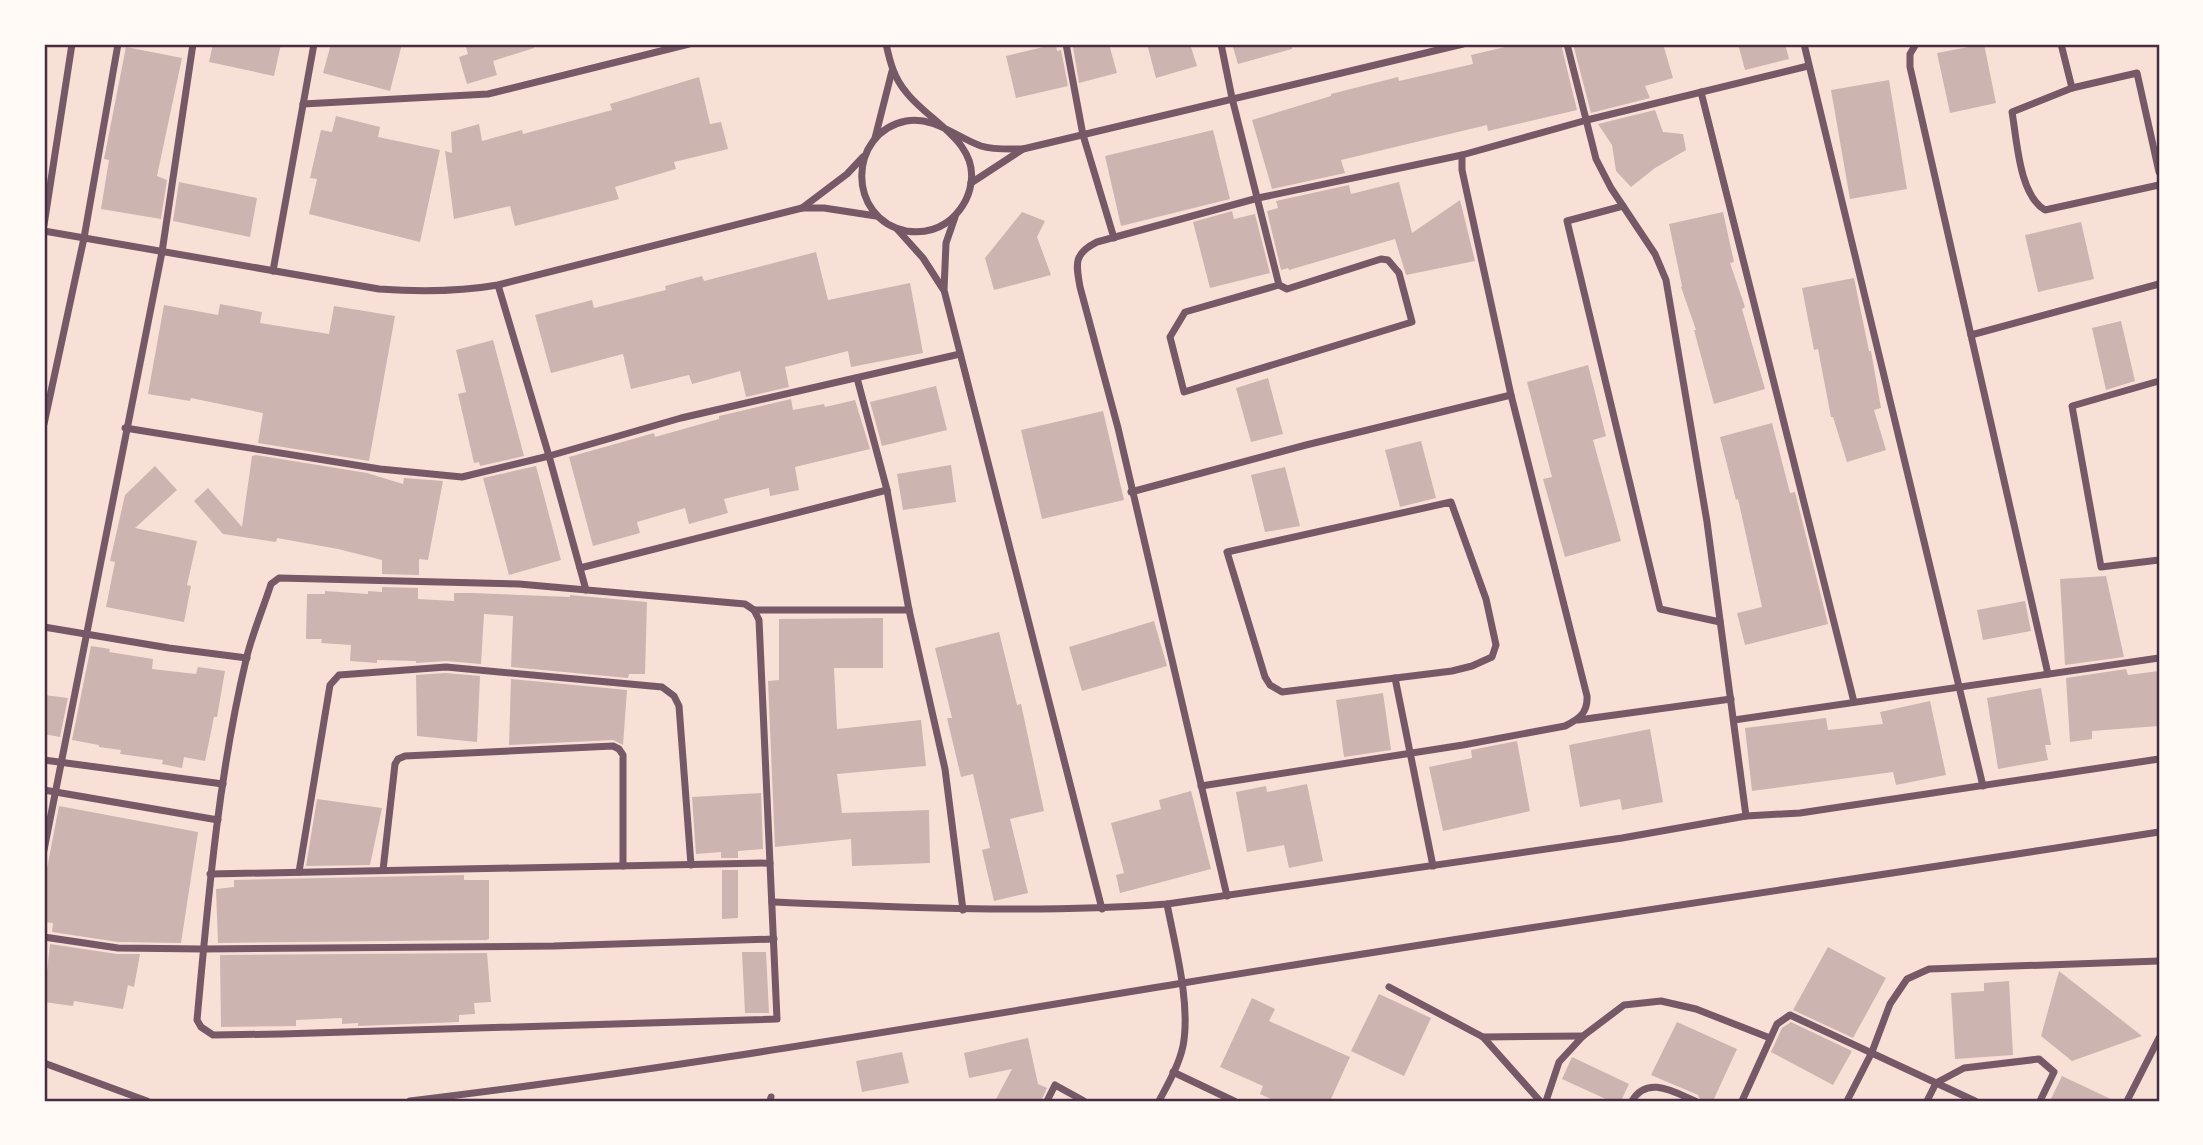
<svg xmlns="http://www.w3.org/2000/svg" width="2203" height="1145" viewBox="0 0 2203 1145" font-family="Commissioner,sans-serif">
  <rect width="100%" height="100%" fill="#f7e1d7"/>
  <g fill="#ccb4b1">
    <polygon points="213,44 281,44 274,76 209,62"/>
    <polygon points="331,44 402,44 390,91 323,73"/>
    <polygon points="477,44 534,44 534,48 493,61 497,75 467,84 459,57 468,54 466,47"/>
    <polygon points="1056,44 1057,51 1061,50 1068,86 1016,98 1006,56"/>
    <polygon points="1084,44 1109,44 1117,73 1079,83 1073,47"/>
    <polygon points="1147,44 1190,44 1197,66 1156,78"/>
    <polygon points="1232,44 1292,44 1292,49 1238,64"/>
    <polygon points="1518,44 1561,44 1577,110 1488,131 1487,125 1341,160 1345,173 1272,189 1252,120 1331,96 1331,94 1398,77 1399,81 1473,64 1471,55"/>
    <polygon points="1573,44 1663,44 1673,78 1645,86 1650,98 1591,113"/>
    <polygon points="1738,44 1785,44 1789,59 1745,70"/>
    <polygon points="1984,44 1996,103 1950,113 1937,53"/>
    <polygon points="126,47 182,58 157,176 167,180 161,219 101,209 109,160 104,159"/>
    <polygon points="699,77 710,124 721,122 728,149 674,162 676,169 615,187 619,199 515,226 510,206 454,219 445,151 452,153 451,132 479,124 482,141 522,130 523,134 612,110 610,104"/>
    <polygon points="1889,80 1907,189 1850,199 1831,90"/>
    <polygon points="1655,110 1663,132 1683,134 1686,150 1655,168 1631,187 1616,171 1612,145 1598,124"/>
    <polygon points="336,116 380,127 378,137 440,150 420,242 309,214 317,179 310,178 321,130 332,132"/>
    <polygon points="1213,130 1230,199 1121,226 1105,156"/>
    <polygon points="179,182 257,198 250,237 173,221"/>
    <polygon points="1399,182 1412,233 1460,200 1475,261 1406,275 1395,239 1289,270 1288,268 1281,270 1267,211 1278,208 1276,201 1349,185 1351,194"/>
    <polygon points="1232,211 1234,219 1255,214 1270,273 1210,288 1193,222"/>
    <polygon points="1022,212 1045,221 1037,237 1051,275 994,290 985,258"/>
    <polygon points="1723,212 1734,262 1730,263 1745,307 1742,309 1765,389 1714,404 1694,330 1696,330 1681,287 1682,286 1669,224"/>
    <polygon points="2081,222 2094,279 2038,292 2025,235"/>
    <polygon points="816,252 828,300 910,283 923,353 851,367 848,351 785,367 789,387 746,397 740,371 692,384 689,375 631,389 623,354 551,373 535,315 592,300 594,308 666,290 665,286 702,276 704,281"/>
    <polygon points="1854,278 1869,351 1871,351 1881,408 1874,410 1886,450 1847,462 1833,417 1831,417 1818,349 1814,350 1802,288"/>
    <polygon points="220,304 262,312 260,323 329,334 334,306 395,316 369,461 258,443 263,413 191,398 190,401 148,394 164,305 218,315"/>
    <polygon points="2121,321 2135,381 2106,390 2092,328"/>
    <polygon points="493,340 524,456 480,466 479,462 474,463 458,394 466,392 456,350"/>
    <polygon points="1588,365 1606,436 1593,440 1621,541 1565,557 1543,479 1552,477 1527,382"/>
    <polygon points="1268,378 1283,434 1251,442 1236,388"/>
    <polygon points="936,386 947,430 882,446 870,402"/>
    <polygon points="791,399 793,410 824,404 825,407 855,400 870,449 795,467 799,490 770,496 769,488 724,499 728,513 689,524 685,508 637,522 640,533 593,546 569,457 654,433 655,437 719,419 719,416"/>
    <polygon points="1103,411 1124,500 1042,519 1021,430"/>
    <polygon points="1772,423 1790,493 1795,492 1828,624 1745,645 1737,613 1762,607 1738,499 1736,500 1720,437"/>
    <polygon points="1421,441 1436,498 1400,507 1385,450"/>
    <polygon points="256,455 367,473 403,484 404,478 443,481 428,560 419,559 419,575 382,574 382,560 338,549 277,538 276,542 223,534 194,501 208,488 242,527 252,456"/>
    <polygon points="951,465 956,502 903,510 897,474"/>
    <polygon points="155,466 177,490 135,528 197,541 187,585 191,586 184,622 106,607 115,562 110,561 125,495"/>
    <polygon points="536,466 561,560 509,575 483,478"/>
    <polygon points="1285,467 1300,526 1265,532 1251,475"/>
    <polygon points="2106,576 2124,657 2065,665 2060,579"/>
    <polygon points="382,587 418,588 418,599 454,601 454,593 472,593 570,597 570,595 647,602 645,674 629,674 628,678 511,667 513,616 484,614 481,664 446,661 416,663 416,661 377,660 377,663 350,661 351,645 321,643 322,639 306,639 307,594 325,594 325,591 368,594 368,591 382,592"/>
    <polygon points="2025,601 2031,631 1983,640 1977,610"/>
    <polygon points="883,618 883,668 834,668 837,729 921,720 926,766 837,774 842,813 929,810 930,863 852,866 851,839 775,847 768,681 779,680 779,619"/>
    <polygon points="1154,621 1167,666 1082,691 1069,647"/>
    <polygon points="999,632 1017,705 1021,704 1044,811 1010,819 1028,893 994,901 982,850 990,848 973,774 961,777 947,718 952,718 935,648"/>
    <polygon points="91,646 110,649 109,652 153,659 152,669 196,674 198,667 225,671 217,717 214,717 205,761 184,757 182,768 162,764 163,760 120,754 121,750 99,747 99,745 72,740"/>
    <polygon points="2126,669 2128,675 2159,671 2159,726 2092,731 2092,739 2070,742 2066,678"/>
    <polygon points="446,673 480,676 477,742 417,736 416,675"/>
    <polygon points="511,679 627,690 623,745 613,740 509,745"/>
    <polygon points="2041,688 2051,745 2045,745 2048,760 1998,769 1987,698"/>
    <polygon points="1383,693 1391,750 1344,757 1336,700"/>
    <polygon points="44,695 68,698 60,737 44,734"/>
    <polygon points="1930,701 1946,775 1896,785 1893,772 1752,791 1745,728 1826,718 1828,730 1883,724 1880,712"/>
    <polygon points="1650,729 1663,802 1622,810 1620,799 1580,807 1569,745"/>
    <polygon points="1517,741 1530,811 1443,831 1429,767 1472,758 1471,750"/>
    <polygon points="1307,784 1323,861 1289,868 1284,845 1247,852 1236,792 1266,786 1267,792"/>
    <polygon points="1191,791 1211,869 1120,893 1116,875 1124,873 1111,823 1161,809 1159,800"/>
    <polygon points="761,793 763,849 738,851 738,858 721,858 721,852 696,854 692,797"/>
    <polygon points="317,799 382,808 370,865 306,866"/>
    <polygon points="59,806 198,832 181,943 118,942 52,932 53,923 44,922 44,884"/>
    <polygon points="722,870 738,870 738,918 722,919"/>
    <polygon points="464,875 464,880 489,880 489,939 486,940 218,943 216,889 234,887 234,880"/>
    <polygon points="50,944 117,954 140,954 134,987 128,985 123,1009 74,1001 73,1006 44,1002 44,980 46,980"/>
    <polygon points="1828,947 1886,978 1853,1038 1793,1010"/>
    <polygon points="742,952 766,952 769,1013 745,1013"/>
    <polygon points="487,953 491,1002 474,1003 475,1014 459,1015 459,1022 358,1026 358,1023 342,1024 342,1018 296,1020 296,1026 221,1027 220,955"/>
    <polygon points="2059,971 2142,1036 2072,1061 2041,1036"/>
    <polygon points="2009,981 2013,1055 1955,1059 1951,993 1984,991 1984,983"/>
    <polygon points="1379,994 1431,1018 1404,1076 1351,1051"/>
    <polygon points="1252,998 1275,1009 1269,1021 1350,1057 1330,1101 1275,1101 1260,1094 1263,1086 1220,1067"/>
    <polygon points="1677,1022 1737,1049 1713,1101 1701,1101 1698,1095 1651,1075"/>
    <polygon points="1791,1022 1852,1051 1833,1085 1771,1052 1782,1028"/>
    <polygon points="1028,1038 1038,1084 1047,1088 1041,1101 995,1101 1012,1069 969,1078 964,1053"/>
    <polygon points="902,1052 909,1083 862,1092 856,1061"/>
    <polygon points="1572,1057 1629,1084 1621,1101 1610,1101 1562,1079"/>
    <polygon points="2062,1076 2115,1101 2050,1101"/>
  </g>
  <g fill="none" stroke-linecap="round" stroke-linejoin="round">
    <g stroke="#755966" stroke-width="7">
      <path d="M886,44C890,62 894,78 906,92C928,121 978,141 971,183C969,199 959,214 946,223C934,231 919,233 906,231C847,219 847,133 906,121C934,116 956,137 981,146C994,150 1009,149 1023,149L1463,44"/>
      <polyline points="1066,44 1083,135 1114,238"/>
      <polyline points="1221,44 1232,98 1279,285 1287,289 1381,259 1388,260 1399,273 1412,322 1184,392 1170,337 1185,312 1279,285"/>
      <polyline points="1567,44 1596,159 1611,188 1655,254 1666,280 1707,522 1746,816"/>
      <polyline points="1804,44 1983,786"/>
      <polyline points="1916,44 1910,54 1910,67 2048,674"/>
      <polyline points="2061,44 2072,88"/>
      <polyline points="1701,92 1854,702"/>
      <polyline points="303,104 488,94 689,44"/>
      <polyline points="875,138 892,71"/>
      <path d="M2159,172L2137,73L2072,88L2012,112C2017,140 2019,195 2045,210L2159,185"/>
      <polyline points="971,183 1023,149"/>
      <polyline points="1623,206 1567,221 1660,609 1720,622"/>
      <polyline points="802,208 847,174 863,157"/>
      <polyline points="955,217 946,243 944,290 1102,909"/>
      <polyline points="44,225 72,44"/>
      <polyline points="897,229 923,258 943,289"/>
      <path d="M44,231L379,289C420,292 457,292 498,285L802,208H824L876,216"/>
      <polyline points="273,271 314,44"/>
      <polyline points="498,285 549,456 586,590"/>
      <polyline points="1971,335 2159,284"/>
      <polyline points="857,378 887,490 909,610 945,769 963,910"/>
      <polyline points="2159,381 2072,406 2101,567 2159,560"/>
      <polyline points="44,424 84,238 118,44"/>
      <polyline points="125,428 380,469 462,477 549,456 681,418 960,354"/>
      <polyline points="1131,492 1306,445 1511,395"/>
      <polygon points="1451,502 1486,599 1496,645 1492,657 1472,666 1452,671 1282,692 1270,685 1265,677 1227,552"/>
      <polyline points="580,568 887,490"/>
      <path d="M279,578L519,584L745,604L754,610L759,620L777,1019L281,1034L213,1035L201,1027L197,1020C208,900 218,778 246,660C252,634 263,609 271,584Z"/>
      <polyline points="754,610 909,610"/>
      <polyline points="44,627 169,648 247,658"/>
      <polyline points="1395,678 1433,866"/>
      <polyline points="1578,720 1731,699"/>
      <polyline points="1734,720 2159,658"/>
      <polyline points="44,760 223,784"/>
      <path d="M1201,786L1463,745L1565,726C1579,719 1588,713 1587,696L1511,395L1462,170V155L1587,120L1808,66"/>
      <polyline points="44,790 218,820"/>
      <polyline points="44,850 162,252 193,44"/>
      <polyline points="383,870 395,764 398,759 405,756 613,746 619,749 623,755 623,866"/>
      <polyline points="299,872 330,685 339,675 446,667 662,687 674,696 679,706 691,865"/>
      <polyline points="210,874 770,863"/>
      <path d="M1227,896L1118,428L1080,287C1076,264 1073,254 1097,242L1258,198L1462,155"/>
      <path d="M772,902C904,907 1035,914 1167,904L1622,838L1746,816L1800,813L2159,759"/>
      <polyline points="44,937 118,948 203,949 554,946 774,939"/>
      <polyline points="1389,987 1483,1037"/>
      <polyline points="44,1063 147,1101"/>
      <polyline points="1173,1072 1234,1101"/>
      <path d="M410,1101C669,1070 926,1025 1183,983C1508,929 1834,883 2159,832"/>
      <polyline points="770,1101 771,1097"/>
      <polyline points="1047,1101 1055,1085 1084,1101"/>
      <path d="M1159,1101C1168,1084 1179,1065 1183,1046C1191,1004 1175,946 1167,904"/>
      <polyline points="1540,1101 1483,1037 1583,1036"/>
      <polyline points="1546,1101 1559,1062 1583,1036 1624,1005 1661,1001 1696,1009 1770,1038"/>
      <path d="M1632,1101C1647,1075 1674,1092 1695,1101"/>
      <polyline points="1742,1101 1777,1024 1790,1015 1975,1101"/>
      <polyline points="1847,1101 1872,1052 1890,1004 1907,979 1929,969 2159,961"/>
      <polyline points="1927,1101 1936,1083 1964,1068 2039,1059 2054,1072 2040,1101"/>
      <polyline points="2127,1101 2159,1038"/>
    </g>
  </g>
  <rect width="2203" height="1145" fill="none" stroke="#fffaf5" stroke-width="91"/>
  <rect x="46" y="46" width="2112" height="1054" fill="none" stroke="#4a2c40" stroke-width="2.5"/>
</svg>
